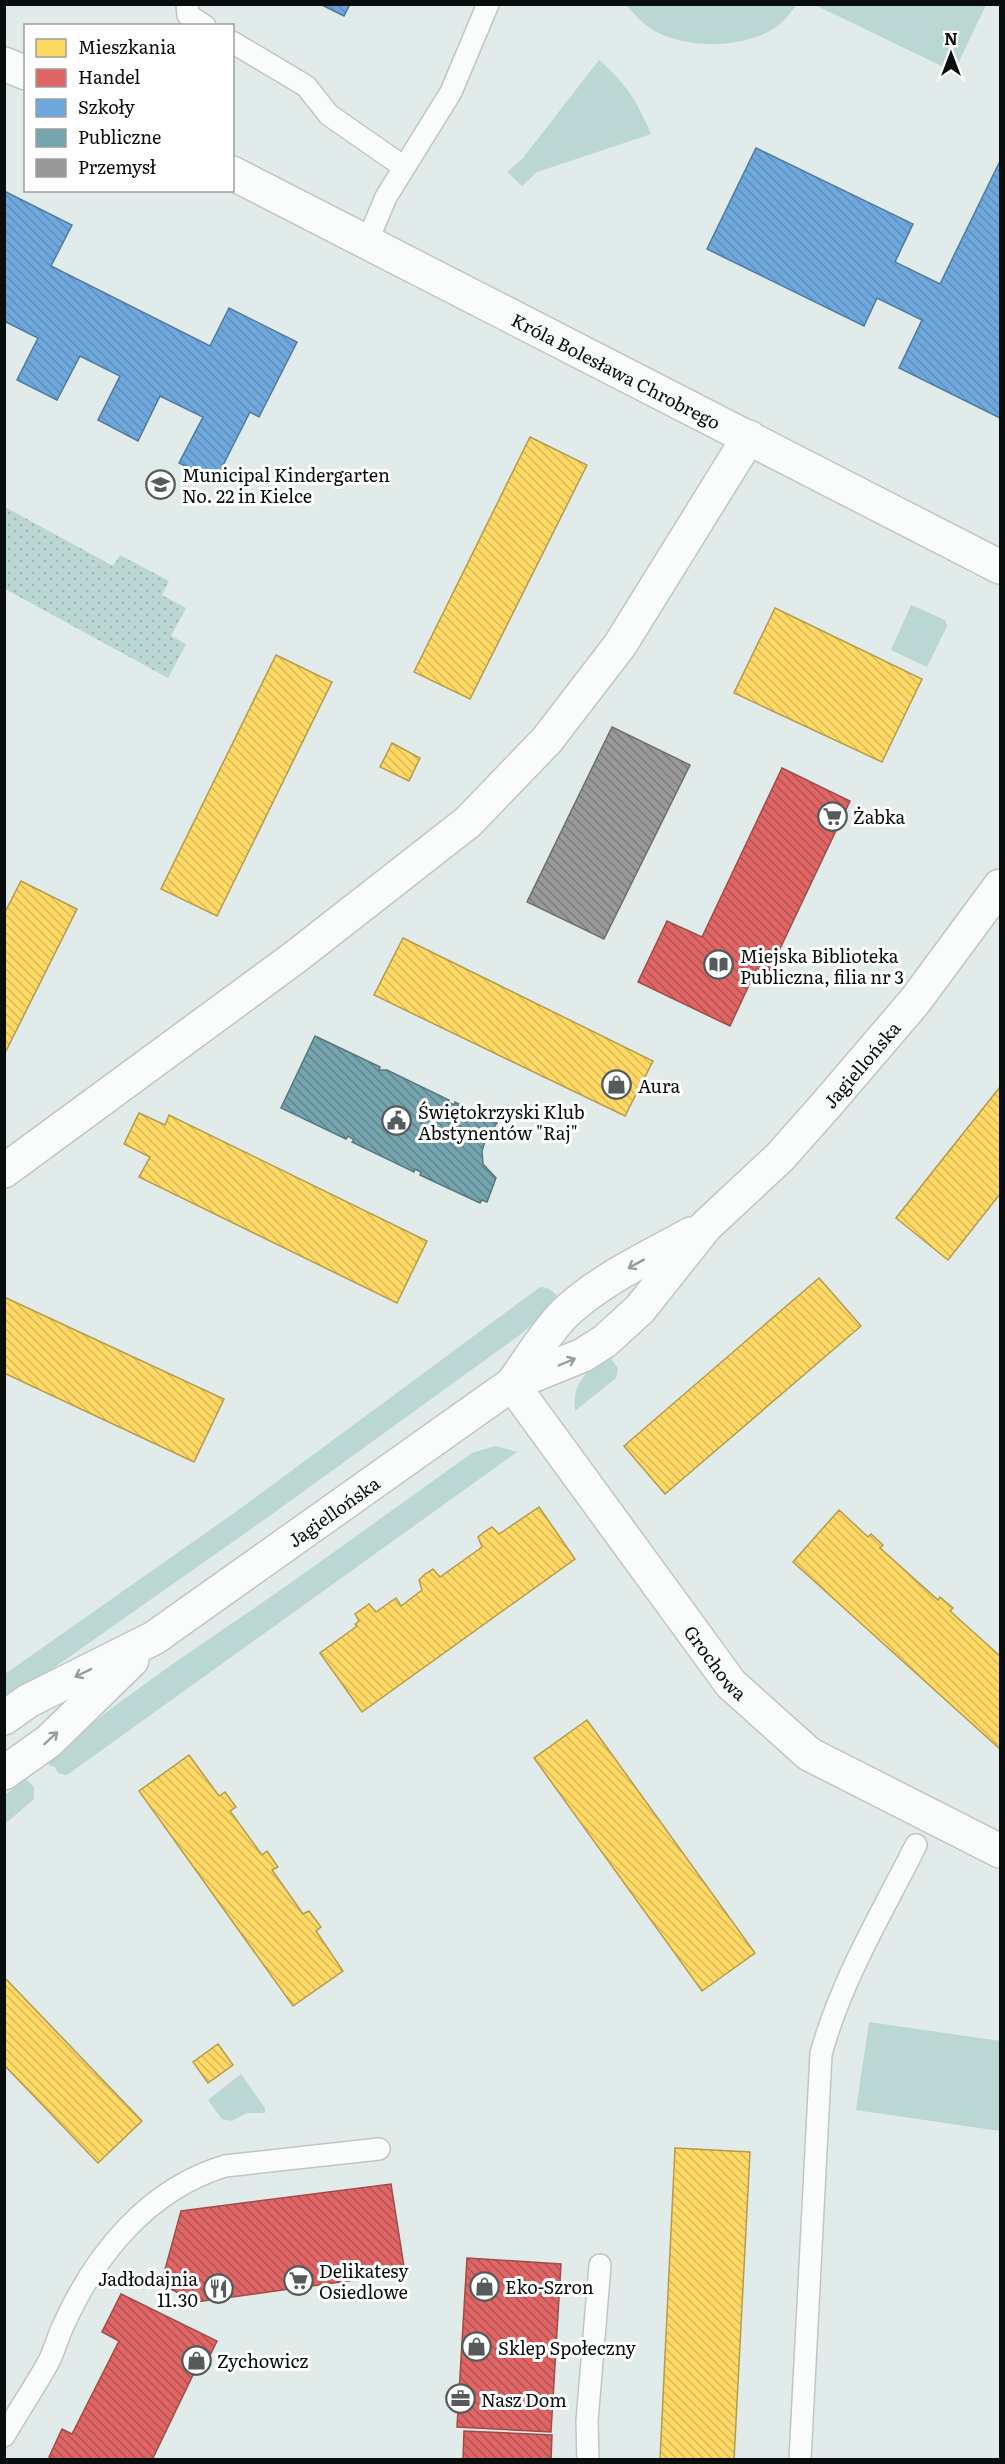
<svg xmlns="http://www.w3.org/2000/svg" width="1005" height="2464" viewBox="0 0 1005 2464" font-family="Literata,serif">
  <defs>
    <pattern id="park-dots" width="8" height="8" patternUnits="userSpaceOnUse" patternTransform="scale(1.5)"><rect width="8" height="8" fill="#bad7d3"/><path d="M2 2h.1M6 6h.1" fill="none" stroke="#9eb7b4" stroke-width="1.8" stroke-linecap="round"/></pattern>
    <pattern id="homes-back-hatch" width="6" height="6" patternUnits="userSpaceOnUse" patternTransform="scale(1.5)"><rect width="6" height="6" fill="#ffd966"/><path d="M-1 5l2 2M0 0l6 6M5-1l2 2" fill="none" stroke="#d9b957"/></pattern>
    <pattern id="shops-back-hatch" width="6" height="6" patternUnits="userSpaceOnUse" patternTransform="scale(1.5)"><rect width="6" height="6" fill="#e06666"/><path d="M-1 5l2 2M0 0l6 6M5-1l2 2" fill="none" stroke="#b45252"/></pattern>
    <pattern id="schools-back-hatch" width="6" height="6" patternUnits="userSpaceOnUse" patternTransform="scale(1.5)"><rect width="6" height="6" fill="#6fa8dc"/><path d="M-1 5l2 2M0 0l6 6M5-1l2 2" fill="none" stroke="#5f8fbc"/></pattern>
    <pattern id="public-back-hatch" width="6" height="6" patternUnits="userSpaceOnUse" patternTransform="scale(1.5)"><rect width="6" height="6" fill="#76a5af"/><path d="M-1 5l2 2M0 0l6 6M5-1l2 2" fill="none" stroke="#5f858d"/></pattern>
    <pattern id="industry-back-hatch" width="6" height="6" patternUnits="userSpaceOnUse" patternTransform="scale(1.5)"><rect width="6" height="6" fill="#999"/><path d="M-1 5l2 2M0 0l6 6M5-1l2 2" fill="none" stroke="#7b7b7b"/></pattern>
  </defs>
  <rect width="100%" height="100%" fill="#e1ebe9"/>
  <g fill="#bad7d3">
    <path d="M705,5H797C792,10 788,17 782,22C751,51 678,51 646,25C638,19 632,11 626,5Z"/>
    <polygon points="815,5 986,5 954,72"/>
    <path d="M599,60C627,85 636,99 651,134L537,172L522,186L507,172L523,158Z"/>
    <polygon points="911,605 945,620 947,626 927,667 891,650"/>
    <path d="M540,1287C549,1287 553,1291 559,1298L556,1304L521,1334L268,1517L5,1702V1674L237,1511Z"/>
    <path d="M608,1355L618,1368L616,1378L575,1411C571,1384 588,1369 608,1355Z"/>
    <path d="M495,1446L517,1452L67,1775L58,1773L55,1767L49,1765L47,1760C111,1705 183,1657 253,1609C327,1558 399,1505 472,1453Z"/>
    <polygon points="26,1779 34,1787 34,1799 5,1824 5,1795"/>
    <polygon points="869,2022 1000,2041 1000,2131 856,2110"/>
    <polygon points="241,2074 265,2108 265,2113 247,2113 232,2121 222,2119 208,2100"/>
  </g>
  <polygon fill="url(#park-dots)" points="5,507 113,566 120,555 169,581 162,595 186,608 171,636 186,644 168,678 5,589"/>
  <g fill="url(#homes-back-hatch)" stroke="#b59c4b" stroke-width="1.5">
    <polygon points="530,437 587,465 470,699 414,672"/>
    <polygon points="775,608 922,679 882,762 734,693"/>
    <polygon points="276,655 332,682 217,916 161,889"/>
    <polygon points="392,743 420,758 409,781 380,767"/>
    <polygon points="21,881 77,909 4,1055 4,914"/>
    <polygon points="403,938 653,1061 625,1116 374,995"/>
    <polygon points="1000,1087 1000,1194 948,1260 896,1218"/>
    <polygon points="139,1113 165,1125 169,1115 427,1241 397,1303 139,1177 150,1157 124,1144"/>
    <polygon points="819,1278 861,1326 665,1494 624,1446"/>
    <polygon points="4,1297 224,1399 194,1462 4,1373"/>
    <polygon points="539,1507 575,1559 362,1712 320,1653 357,1626 355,1624 359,1621 355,1614 369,1604 376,1612 396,1598 401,1606 422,1590 419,1580 425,1574 433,1569 440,1577 482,1547 478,1537 484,1532 492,1527 499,1534"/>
    <polygon points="839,1510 868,1537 871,1534 883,1545 880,1548 938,1600 940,1597 953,1608 950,1611 1000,1656 1000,1749 793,1562"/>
    <polygon points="587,1720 755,1953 702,1991 534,1758"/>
    <polygon points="189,1755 219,1796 225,1792 236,1807 230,1811 262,1855 267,1851 278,1867 272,1870 303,1914 309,1911 321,1927 316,1931 343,1971 293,2006 139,1791"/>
    <polygon points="4,1977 142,2121 98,2163 4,2065"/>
    <polygon points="218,2044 233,2065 208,2083 193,2062"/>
    <polygon points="675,2148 750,2152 734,2460 660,2460"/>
  </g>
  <g fill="url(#shops-back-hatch)" stroke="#9f4c4b" stroke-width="1.5">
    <polygon points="782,768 850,801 768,974 757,968 730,1026 638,982 667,921 702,937"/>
    <polygon points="391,2184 405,2273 196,2302 161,2284 181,2211"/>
    <polygon points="467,2258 561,2264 551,2432 457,2427"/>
    <polygon points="121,2294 217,2341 201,2373 193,2375 152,2460 54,2460 49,2457 62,2429 72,2434 119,2341 102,2332"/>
    <polygon points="464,2431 552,2435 551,2460 463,2460"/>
  </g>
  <g fill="url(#schools-back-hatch)" stroke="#507a9e" stroke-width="1.5">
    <polygon points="320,4 350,4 344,16"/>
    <polygon points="756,148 913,224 895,262 940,284 1000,161 1000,418 899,368 922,320 877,298 864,326 707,249"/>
    <polygon points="4,191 72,225 51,266 210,346 229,308 297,342 259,417 250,412 215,481 179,463 203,417 160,396 138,441 98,420 120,376 80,356 57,400 17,380 38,338 4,321"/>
  </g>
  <polygon fill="url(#public-back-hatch)" stroke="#55787e" stroke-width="1.5" points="315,1036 380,1067 379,1070 387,1070 449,1100 448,1102 454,1105 455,1102 497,1123 486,1138 482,1151 483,1164 496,1178 487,1202 482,1200 480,1203 420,1175 421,1172 415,1169 414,1172 352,1142 354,1140 348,1136 346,1139 281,1108"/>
  <polygon fill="url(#industry-back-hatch)" stroke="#6e6f6f" stroke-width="1.5" points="612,727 690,765 604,939 527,902"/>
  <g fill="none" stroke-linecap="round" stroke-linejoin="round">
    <defs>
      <g id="service">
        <polyline points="187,4 188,15 205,26"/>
        <polyline points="232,42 306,86 329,115 404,167"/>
        <polyline points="367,242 386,197 451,92 488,4"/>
        <path d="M4,2436C18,2411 35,2387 49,2361C55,2349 58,2336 64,2324C96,2253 149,2189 225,2166L379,2149"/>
        <polyline points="588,2460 587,2421 600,2265"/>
        <path d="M800,2460L821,2054C841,1980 882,1913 916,1845"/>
      </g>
      <g id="minor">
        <polyline points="4,64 26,73"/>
        <path id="s1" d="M232,173L1000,567"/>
        <polyline points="4,1171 294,958 468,822 547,740 620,645 749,437"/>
        <path id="s2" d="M512,1384L731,1684L809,1754L1000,1851"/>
      </g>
      <g id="tertiary">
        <path d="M512,1384C529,1361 545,1333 565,1313C601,1279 648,1258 691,1234"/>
        <path id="s3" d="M4,1718L28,1701L154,1638L512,1384L583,1355L605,1341L640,1309L706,1226L780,1157L827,1104L915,1001L1000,886"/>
        <polyline points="4,1773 49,1741 132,1660"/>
      </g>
    </defs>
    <use href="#service" stroke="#bfc6c5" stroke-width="24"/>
    <use href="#minor" stroke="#bfc6c5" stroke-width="36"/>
    <use href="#tertiary" stroke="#bfc6c5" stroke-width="36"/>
    <use href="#service" stroke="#fafcfc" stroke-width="21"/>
    <use href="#minor" stroke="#fafcfc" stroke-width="33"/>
    <use href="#tertiary" stroke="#fafcfc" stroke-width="33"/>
  </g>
  <defs><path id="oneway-shaft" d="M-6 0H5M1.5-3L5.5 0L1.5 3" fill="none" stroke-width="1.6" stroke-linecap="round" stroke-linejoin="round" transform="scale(1.5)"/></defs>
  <g stroke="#999d9c">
    <use href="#oneway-shaft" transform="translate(636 1264) rotate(151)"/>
    <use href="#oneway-shaft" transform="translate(567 1362) rotate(-23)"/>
    <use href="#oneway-shaft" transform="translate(83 1673) rotate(154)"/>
    <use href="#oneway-shaft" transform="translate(51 1738) rotate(-43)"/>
  </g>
  <defs>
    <symbol id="school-ring" viewBox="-11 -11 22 22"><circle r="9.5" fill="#fff" stroke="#545b5a" stroke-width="1.5"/><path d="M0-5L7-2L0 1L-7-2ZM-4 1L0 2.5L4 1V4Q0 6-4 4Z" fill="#545b5a"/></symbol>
    <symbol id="supermarket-ring" viewBox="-11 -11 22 22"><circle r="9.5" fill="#fff" stroke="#545b5a" stroke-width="1.5"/><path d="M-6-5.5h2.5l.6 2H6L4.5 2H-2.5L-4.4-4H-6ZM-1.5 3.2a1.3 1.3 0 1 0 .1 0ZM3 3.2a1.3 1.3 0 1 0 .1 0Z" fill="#545b5a"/></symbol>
    <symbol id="library-ring" viewBox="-11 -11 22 22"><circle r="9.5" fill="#fff" stroke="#545b5a" stroke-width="1.5"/><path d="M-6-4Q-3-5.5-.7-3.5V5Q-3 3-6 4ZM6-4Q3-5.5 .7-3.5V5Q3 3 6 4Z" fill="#545b5a"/></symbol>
    <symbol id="shop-ring" viewBox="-11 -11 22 22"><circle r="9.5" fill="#fff" stroke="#545b5a" stroke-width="1.5"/><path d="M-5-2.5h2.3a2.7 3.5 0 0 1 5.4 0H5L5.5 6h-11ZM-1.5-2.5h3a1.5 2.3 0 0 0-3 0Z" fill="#545b5a"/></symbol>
    <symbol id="civic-ring" viewBox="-11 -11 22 22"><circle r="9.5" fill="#fff" stroke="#545b5a" stroke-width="1.5"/><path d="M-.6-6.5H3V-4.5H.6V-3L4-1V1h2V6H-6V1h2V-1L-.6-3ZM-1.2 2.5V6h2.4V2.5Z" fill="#545b5a"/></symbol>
    <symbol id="restaurant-ring" viewBox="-11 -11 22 22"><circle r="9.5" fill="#fff" stroke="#545b5a" stroke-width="1.5"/><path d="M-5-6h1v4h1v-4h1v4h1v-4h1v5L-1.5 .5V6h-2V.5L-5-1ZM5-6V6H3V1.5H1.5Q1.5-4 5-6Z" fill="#545b5a"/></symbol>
    <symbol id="office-ring" viewBox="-11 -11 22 22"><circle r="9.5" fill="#fff" stroke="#545b5a" stroke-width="1.5"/><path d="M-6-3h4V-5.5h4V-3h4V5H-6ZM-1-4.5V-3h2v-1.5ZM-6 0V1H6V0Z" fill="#545b5a"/></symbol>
  </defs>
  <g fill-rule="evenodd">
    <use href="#school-ring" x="144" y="468" width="33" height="33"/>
    <use href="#supermarket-ring" x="816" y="800" width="33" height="33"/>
    <use href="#library-ring" x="702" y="948" width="33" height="33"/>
    <use href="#shop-ring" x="600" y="1068" width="33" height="33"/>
    <use href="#civic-ring" x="380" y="1104" width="33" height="33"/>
    <use href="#supermarket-ring" x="282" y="2264" width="33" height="33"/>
    <use href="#shop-ring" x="468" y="2270" width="33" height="33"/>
    <use href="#restaurant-ring" x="202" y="2272" width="33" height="33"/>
    <use href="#shop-ring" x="460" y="2330" width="33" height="33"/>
    <use href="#shop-ring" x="180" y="2344" width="33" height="33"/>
    <use href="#office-ring" x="444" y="2382" width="33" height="33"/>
  </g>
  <g text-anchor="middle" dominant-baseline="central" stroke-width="6" stroke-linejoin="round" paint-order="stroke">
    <g font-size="18" fill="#080e0d" stroke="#fff">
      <text stroke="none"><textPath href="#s1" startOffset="432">Króla Bolesława Chrobrego</textPath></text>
      <text stroke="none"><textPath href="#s3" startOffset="1090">Jagiellońska</textPath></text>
      <text stroke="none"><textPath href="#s3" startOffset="390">Jagiellońska</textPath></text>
      <text stroke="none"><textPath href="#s2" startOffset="345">Grochowa</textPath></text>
    </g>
    <g font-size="18" fill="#080e0d" stroke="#fff" text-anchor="start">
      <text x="182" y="474">Municipal Kindergarten<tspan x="182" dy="21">No. 22 in Kielce</tspan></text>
      <text x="853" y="816">Żabka</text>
      <text x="740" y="955">Miejska Biblioteka<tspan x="740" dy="21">Publiczna, filia nr 3</tspan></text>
      <text x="638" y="1085">Aura</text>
      <text x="418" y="1111">Świętokrzyski Klub<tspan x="418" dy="21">Abstynentów "Raj"</tspan></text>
      <text x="319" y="2270">Delikatesy<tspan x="319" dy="21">Osiedlowe</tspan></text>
      <text x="198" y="2278" text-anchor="end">Jadłodajnia<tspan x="198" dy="21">11.30</tspan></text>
      <text x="505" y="2286">Eko-Szron</text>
      <text x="498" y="2347">Sklep Społeczny</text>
      <text x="217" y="2360">Zychowicz</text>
      <text x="481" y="2399">Nasz Dom</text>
    </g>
  </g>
  <rect width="1005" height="2464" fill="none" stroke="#080e0d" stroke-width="12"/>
  <rect x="24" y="24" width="210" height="168" fill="#ffffff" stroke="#9c9f9e" stroke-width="1.5"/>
  <rect x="36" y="39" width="30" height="18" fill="#ffd966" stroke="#9c9f9e" stroke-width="1.5"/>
  <text x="78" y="54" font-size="18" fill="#080e0d">Mieszkania</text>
  <rect x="36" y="69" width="30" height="18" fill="#e06666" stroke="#9c9f9e" stroke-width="1.5"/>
  <text x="78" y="84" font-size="18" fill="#080e0d">Handel</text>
  <rect x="36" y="99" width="30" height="18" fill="#6fa8dc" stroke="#9c9f9e" stroke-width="1.5"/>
  <text x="78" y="114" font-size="18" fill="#080e0d">Szkoły</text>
  <rect x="36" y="129" width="30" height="18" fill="#76a5af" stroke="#9c9f9e" stroke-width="1.5"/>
  <text x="78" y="144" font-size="18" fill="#080e0d">Publiczne</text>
  <rect x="36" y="159" width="30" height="18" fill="#999999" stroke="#9c9f9e" stroke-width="1.5"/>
  <text x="78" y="174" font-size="18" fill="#080e0d">Przemysł</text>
  <g transform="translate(951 54)" stroke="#ffffff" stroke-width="4.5" paint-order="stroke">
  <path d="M0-4.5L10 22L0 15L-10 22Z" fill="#080e0d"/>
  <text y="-9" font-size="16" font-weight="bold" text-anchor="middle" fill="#080e0d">N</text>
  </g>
</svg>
